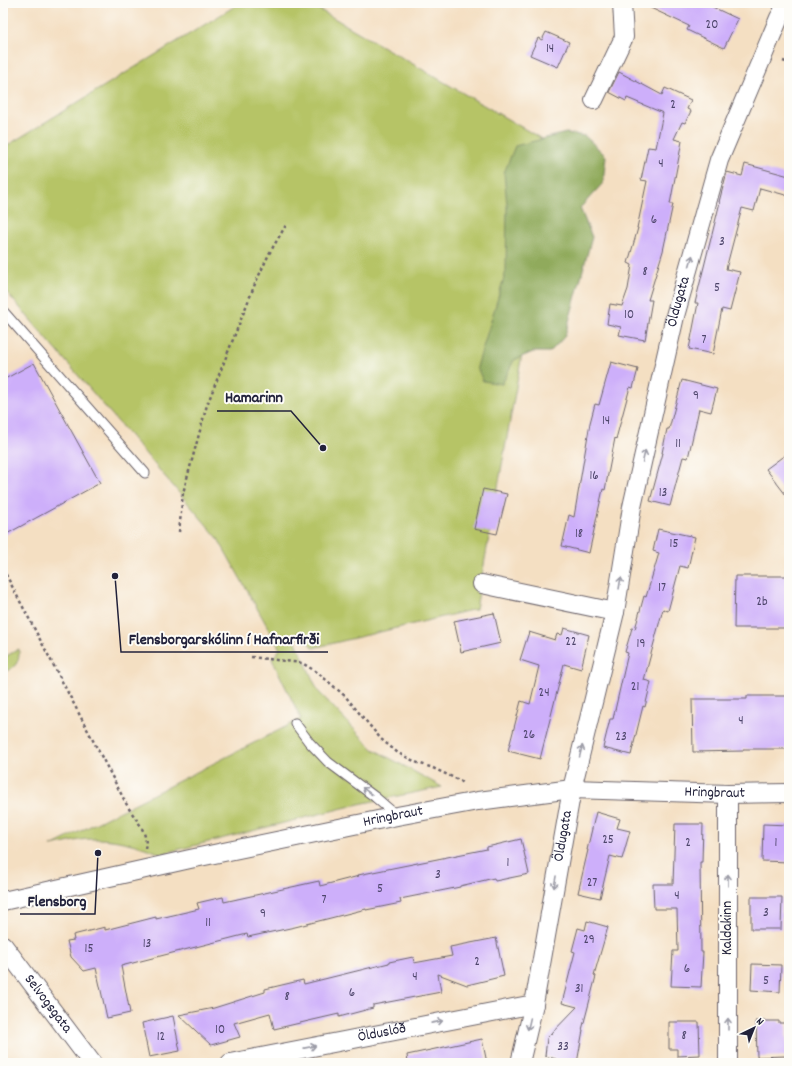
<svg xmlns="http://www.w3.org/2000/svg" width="792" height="1066" viewBox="0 0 792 1066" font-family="Dekko,sans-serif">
  <rect width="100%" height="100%" fill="#fdfcf7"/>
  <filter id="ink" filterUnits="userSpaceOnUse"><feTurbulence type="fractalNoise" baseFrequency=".025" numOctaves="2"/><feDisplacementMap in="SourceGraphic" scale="8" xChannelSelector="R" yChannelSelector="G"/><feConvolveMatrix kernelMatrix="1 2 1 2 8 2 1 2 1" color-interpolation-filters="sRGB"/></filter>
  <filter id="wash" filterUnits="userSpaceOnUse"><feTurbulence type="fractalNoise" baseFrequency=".012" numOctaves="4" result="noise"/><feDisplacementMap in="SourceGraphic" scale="16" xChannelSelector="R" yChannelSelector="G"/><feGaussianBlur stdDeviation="0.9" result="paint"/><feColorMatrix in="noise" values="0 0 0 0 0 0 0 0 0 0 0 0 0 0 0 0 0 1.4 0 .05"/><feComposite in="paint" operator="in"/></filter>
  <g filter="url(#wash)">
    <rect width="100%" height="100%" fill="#f4dfc2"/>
    <g fill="#b6c466" stroke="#6c7350">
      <path d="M240,3H308L559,149L476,609L313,648L298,631L296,642L318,691L373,749L442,787L359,804L161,854C139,845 115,838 91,839C78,839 64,844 51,846L301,719L272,659L280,649L217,537L3,288V148Z"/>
      <path d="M19,649C20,662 15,669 3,672V658Z"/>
    </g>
    <polygon fill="#90aa5b" stroke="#59664b" points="566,133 585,136 606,156 603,183 580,208 592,237 565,336 550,352 533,352 514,360 502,384 483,381 477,367 506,271 507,205 504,173 515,146"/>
    <g id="blocks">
      <g fill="#cdaffa">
        <polygon points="640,3 704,3 738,19 724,48 687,30 689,26"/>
        <polygon points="546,32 569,42 558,67 530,55 538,38 542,40"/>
        <polygon points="619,72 662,95 665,88 691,100 687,109 691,111 685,123 682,122 674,139 682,141 670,204 673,204 663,251 648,300 652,300 645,340 619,335 621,327 607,324 610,304 622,306 628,289 632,265 628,263 638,228 637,228 647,181 641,180 648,147 656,148 663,113 627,98 626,101 609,92"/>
        <polygon points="745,164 789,176 789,196 760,188 754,211 742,208 726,269 740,272 730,311 722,309 713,354 689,349 698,303 695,303 720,202 719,202 727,172 742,176"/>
        <polygon points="611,362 638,369 633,388 630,387 616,439 615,438 605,490 603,489 589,553 562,546 569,515 574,517 590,423 595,404 599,405"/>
        <polygon points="34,363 100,483 3,536 3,380"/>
        <polygon points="682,380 717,389 711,412 699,409 688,458 683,457 670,506 650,501 663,453 662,453 667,429 669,429"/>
        <polygon points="789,452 789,499 766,469"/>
        <polygon points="483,489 507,494 497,534 474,529"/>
        <polygon points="658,529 695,537 688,568 680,566 668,611 663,609 644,680 651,682 645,707 643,706 631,755 603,748 610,719 613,719 628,653 625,652 632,628 635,629 644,596 646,597 659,553 653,551"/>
        <polygon points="735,576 789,576 789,628 734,628"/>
        <polygon points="494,613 501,643 461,652 454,621"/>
        <polygon points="564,628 589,635 581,669 564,664 540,759 508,751 521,701 530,704 539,666 520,660 529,632 555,640 557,634 562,635"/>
        <polygon points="747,696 789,696 789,749 743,749 743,751 693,752 692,699 747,699"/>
        <polygon points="596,812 620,819 617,828 630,831 622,859 610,856 600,898 578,893 588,850 587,850"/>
        <polygon points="675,824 703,824 702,862 700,862 701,952 703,952 701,987 671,986 673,951 678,951 677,909 654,909 653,884 673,884"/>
        <polygon points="763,824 789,825 789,862 762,861"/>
        <polygon points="521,839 529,874 495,881 494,878 460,886 460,887 400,899 401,903 366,910 366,909 295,927 248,937 247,934 121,966 130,1013 107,1018 96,968 84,971 71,957 67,941 74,940 73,935 105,927 105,930 156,917 156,919 199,909 197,903 223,897 224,902 319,881 320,886 359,876 358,875 487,849 487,847"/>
        <polygon points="751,897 782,897 781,929 751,929"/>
        <polygon points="587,921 608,927 594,975 596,976 582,1030 583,1030 577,1063 555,1063 556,1059 545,1056 547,1038 577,1007 562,1003 575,952 572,951 578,928 585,930"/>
        <polygon points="496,938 504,976 467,985 438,974 441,992 373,1005 373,1008 339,1017 339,1014 274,1029 270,1013 234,1023 240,1037 211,1045 179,1015 214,1008 265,992 265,989 303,980 304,984 389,963 389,962 413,957 414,963 452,956 450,947"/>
        <polygon points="752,964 781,965 780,992 751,990"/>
        <polygon points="173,1016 180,1051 149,1057 142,1023"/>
        <polygon points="756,1021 779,1021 779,1023 786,1023 787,1056 757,1057"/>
        <polygon points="669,1022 699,1022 700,1055 677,1056 677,1049 669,1049"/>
        <polygon points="482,1039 487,1063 408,1063 407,1055"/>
      </g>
    </g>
  </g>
  <g filter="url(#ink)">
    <use href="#blocks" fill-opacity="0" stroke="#6c646a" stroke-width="1"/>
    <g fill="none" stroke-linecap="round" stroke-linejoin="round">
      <defs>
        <g id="service">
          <polyline points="3,311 145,473"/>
          <polyline points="295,723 309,742 328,762 375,797 397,816"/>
        </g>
        <g id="minor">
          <polyline points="594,100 624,37 622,3"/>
          <polyline points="482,584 615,612"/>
          <path id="s1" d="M3,901L190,859L397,816L478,801L572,789L728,794L789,793"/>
          <path id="s2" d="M3,945L92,1063"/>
          <path id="s3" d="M230,1063L534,1004"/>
          <path id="s4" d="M520,1063L534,1004L572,789L615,612L632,507L675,316L719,160L779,18L788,3"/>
          <polyline points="728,1063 728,794"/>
        </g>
        <polyline id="secondary" points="784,3 789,5"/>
      </defs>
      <use href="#service" stroke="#6c646a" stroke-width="11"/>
      <use href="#minor" stroke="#6c646a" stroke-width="20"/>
      <use href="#secondary" stroke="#6c646a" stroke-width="24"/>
      <g stroke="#6c646a" stroke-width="2.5" stroke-dasharray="3 3" stroke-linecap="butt">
        <polyline points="783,61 789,63"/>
        <polyline points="179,532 183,493 207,405 255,284 269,254 286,225"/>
        <path d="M3,569L128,807C136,820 149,833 145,848"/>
        <polyline points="251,657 302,663 317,672 345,696 381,739 398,753 418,763 433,768 461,781 464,784"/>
      </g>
      <use href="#service" stroke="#fff" stroke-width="9"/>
      <use href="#minor" stroke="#fff" stroke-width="18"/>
      <use href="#secondary" stroke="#fff" stroke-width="22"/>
    </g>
    <defs><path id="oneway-shaft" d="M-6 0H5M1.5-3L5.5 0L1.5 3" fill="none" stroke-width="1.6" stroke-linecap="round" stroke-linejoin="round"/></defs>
    <g stroke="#9c9ca7">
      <use href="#oneway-shaft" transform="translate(691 261) rotate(-74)"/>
      <use href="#oneway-shaft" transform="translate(644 456) rotate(-77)"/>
      <use href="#oneway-shaft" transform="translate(620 583) rotate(-81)"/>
      <use href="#oneway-shaft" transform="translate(581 751) rotate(-76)"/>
      <use href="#oneway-shaft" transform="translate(367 791) rotate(-144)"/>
      <use href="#oneway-shaft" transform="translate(728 880) rotate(-90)"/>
      <use href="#oneway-shaft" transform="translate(555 882) rotate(100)"/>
      <use href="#oneway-shaft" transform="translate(437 1022) rotate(-11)"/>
      <use href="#oneway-shaft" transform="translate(529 1024) rotate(103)"/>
      <use href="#oneway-shaft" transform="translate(728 1024) rotate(-90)"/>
      <use href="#oneway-shaft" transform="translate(310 1047) rotate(-11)"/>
    </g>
  </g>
  <g text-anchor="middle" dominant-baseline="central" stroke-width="4" stroke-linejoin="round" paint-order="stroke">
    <g font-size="13" fill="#4d456b">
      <text x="712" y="25">20</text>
      <text x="550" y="49">14</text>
      <text x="673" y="105">2</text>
      <text x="661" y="164">4</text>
      <text x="654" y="220">6</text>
      <text x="722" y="242">3</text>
      <text x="645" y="272">8</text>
      <text x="717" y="288">5</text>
      <text x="629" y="315">10</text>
      <text x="704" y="340">7</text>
      <text x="696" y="396">9</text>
      <text x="606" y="421">14</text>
      <text x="678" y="444">11</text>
      <text x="594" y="476">16</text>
      <text x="663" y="493">13</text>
      <text x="579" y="534">18</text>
      <text x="674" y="544">15</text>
      <text x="662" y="588">17</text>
      <text x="762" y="602">2b</text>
      <text x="571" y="642">22</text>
      <text x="641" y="644">19</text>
      <text x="635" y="687">21</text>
      <text x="544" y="693">24</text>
      <text x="741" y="721">4</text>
      <text x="529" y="735">26</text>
      <text x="621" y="737">23</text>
      <text x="608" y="840">25</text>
      <text x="688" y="843">2</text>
      <text x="776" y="843">1</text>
      <text x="508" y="863">1</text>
      <text x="438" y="875">3</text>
      <text x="592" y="883">27</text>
      <text x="380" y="889">5</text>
      <text x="677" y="896">4</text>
      <text x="324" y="900">7</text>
      <text x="766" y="913">3</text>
      <text x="263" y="914">9</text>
      <text x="208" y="923">11</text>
      <text x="589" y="940">29</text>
      <text x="147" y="944">13</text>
      <text x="89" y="949">15</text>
      <text x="477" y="962">2</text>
      <text x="687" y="969">6</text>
      <text x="415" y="977">4</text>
      <text x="766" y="981">5</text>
      <text x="579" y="989">31</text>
      <text x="352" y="993">6</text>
      <text x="287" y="997">8</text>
      <text x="220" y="1030">10</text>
      <text x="684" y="1036">8</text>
      <text x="161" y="1037">12</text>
      <text x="563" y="1047">33</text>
    </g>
    <g font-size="15" fill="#22223b" stroke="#fdfcf7">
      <text stroke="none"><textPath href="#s4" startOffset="778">Öldugata</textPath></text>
      <text stroke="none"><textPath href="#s1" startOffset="723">Hringbraut</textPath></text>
      <text stroke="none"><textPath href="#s1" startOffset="399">Hringbraut</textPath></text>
      <text stroke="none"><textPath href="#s4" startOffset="231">Öldugata</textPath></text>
      <text transform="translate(728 928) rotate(-90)">Kaldakinn</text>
      <text stroke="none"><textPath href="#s2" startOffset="74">Selvogsgata</textPath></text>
      <text stroke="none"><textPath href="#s3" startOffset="155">Ölduslóð</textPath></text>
    </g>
  </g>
  <path fill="none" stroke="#22223b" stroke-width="1.5" d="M323 448L291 411H217M115 576L121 652H328M98 853L95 914H20"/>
  <g fill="#22223b" stroke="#fdfcf7" stroke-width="1.5">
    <circle cx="323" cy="448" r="4"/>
    <circle cx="115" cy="576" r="4"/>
    <circle cx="98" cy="853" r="4"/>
  </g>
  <g font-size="16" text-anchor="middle" font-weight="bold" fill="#22223b" stroke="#fdfcf7" stroke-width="4" stroke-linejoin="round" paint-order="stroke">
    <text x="254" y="402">Hamarinn</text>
    <text x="224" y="644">Flensborgarskólinn í Hafnarfirði</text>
    <text x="57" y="906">Flensborg</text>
  </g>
  <rect width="792" height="1066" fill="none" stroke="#fdfcf7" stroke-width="16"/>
  <g transform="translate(754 1028) rotate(43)" stroke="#fdfcf7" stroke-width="3" paint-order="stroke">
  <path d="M0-3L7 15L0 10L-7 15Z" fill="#22223b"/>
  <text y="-6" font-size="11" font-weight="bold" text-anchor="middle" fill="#22223b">N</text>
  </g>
</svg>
